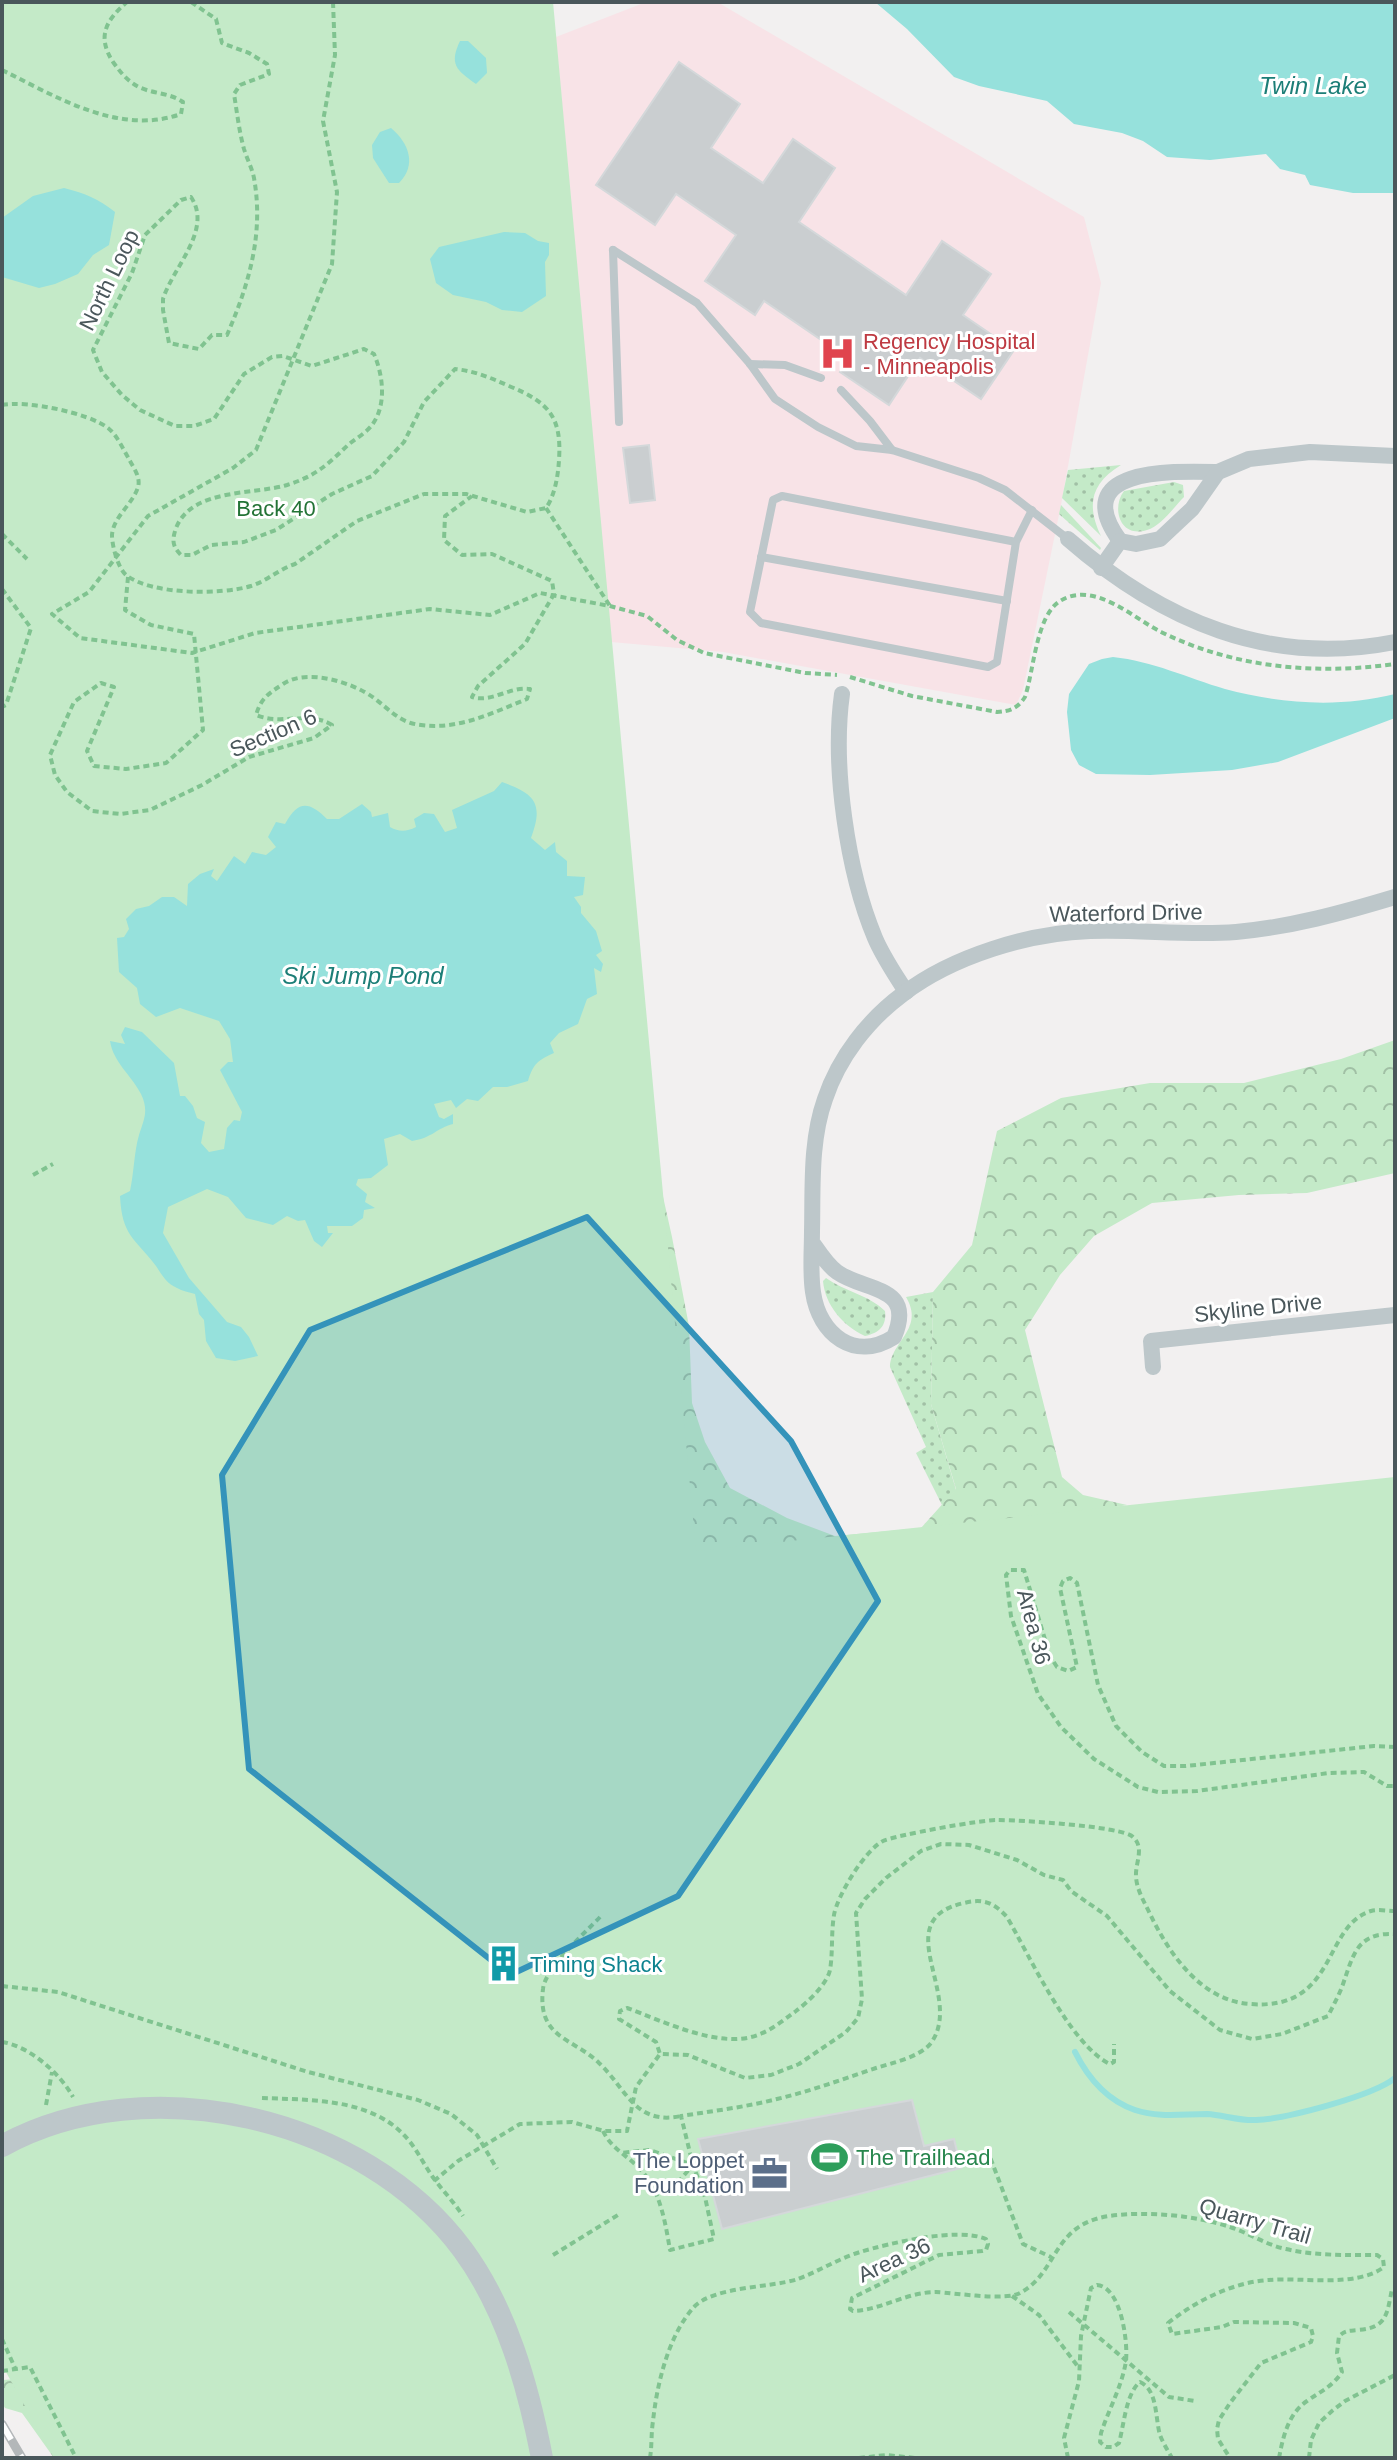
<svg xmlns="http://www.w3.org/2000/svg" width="1397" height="2460" viewBox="0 0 1397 2460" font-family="Helvetica,sans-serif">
  <defs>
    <pattern id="grass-dots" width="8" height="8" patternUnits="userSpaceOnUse" patternTransform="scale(2)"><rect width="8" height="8" fill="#c4eac8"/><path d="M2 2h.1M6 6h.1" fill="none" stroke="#a1c0a5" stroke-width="1.8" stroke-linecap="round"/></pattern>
    <pattern id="forest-crowns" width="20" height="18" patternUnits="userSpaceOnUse" patternTransform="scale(2)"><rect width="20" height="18" fill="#c4eac8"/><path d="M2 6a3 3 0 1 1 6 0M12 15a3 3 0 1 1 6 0" fill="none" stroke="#a1c0a5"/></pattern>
  </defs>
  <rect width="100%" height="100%" fill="#f2f0f0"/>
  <polygon fill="#f8e3e7" points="719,3 1084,217 1101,283 1061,505 1023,690 1016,705 723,652 611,642 556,37 641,4"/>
  <g fill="url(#grass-dots)">
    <path d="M1121,465C1091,483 1086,505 1101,536L1062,498L1068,470Z"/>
    <path d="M1174,482L1183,485L1184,497C1174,507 1161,526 1147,530C1120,539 1111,508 1124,491Z"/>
    <polygon points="1061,505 1101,548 1100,550 1059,514"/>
    <path d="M826,1278C844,1291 869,1295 885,1311C887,1326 879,1333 865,1336C843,1326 825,1305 823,1281Z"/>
    <path d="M933,1292L931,1404L956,1490L942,1505L916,1453L926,1447L890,1367C891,1341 925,1329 906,1297Z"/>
  </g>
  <g fill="url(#forest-crowns)">
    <polygon points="1395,1040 1395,1173 1307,1193 1239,1195 1152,1203 1094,1236 1060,1275 1025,1330 1062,1477 1083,1495 1127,1505 744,1575 270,1380 646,1120 672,1237 689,1326 692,1403 705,1442 730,1488 787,1518 835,1536 921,1528 956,1489 931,1404 933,1292 972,1245 997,1131 1061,1098 1150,1083 1244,1083 1341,1059"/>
    <polygon points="18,2379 74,2458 54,2458 22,2413 5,2408 2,2403 2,2380"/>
  </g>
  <polygon fill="#c4eac8" points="2,2 553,2 696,1551 1395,1477 1395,2458 54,2458 2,2365"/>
  <g fill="#96e1dc">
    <polygon points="875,2 1395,2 1395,193 1353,193 1310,185 1305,175 1280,169 1266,154 1210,160 1167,157 1143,141 1122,133 1074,124 1047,101 979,86 954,77 907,29"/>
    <path d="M460,41H468L486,58L487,73L476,84C456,70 449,64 460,41Z"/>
    <path d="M391,128C409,143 417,165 399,183H389L373,158L372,145L380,132Z"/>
    <path d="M64,188C84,193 99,199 115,212L109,245L93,255L78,274L55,284L39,288L2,277V218L33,196Z"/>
    <polygon points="504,232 525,233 538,241 549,243 549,255 545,262 546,296 522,312 502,310 486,302 453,295 436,283 430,259 439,247"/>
    <path d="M1113,657C1152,661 1188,678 1225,689C1281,704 1339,708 1395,694V718L1278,762L1232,770L1150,775L1096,774L1079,765L1071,750L1067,712L1069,694L1089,664L1102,659Z"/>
    <path d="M502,782C535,794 544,803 531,838L545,850L555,842L556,852L567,861V876L585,877L583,895L574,897L581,907V913L596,931L602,951L596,955L603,964L601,972L594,968L597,994L587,999L578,1024L559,1033L550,1043L554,1053C538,1060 533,1064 528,1081L507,1087H493L478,1101L467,1099L456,1108L451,1100L434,1104L439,1117L444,1119L453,1114V1124C437,1128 432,1138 412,1141L400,1134L384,1139L388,1165L371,1178L358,1179L356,1185L367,1194L365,1202L375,1208L364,1210L363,1218L352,1226H327L328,1233H333L322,1247L314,1241L305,1220L298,1221L287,1216L273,1225L246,1218L228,1197L207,1189L168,1207L163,1233L189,1278L227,1322L241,1327L249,1337L258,1356L235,1361L216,1358L206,1341L204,1320L199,1314L195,1294C189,1292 182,1291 177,1288C166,1283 162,1275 156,1266C134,1237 122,1236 120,1196L130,1191C134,1173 134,1152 139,1135C144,1119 149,1111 141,1094C132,1076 113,1062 110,1041L125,1044L121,1035L125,1027L142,1032L174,1063L180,1096H185L193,1106L197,1118L205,1122L201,1143L209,1152L224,1149L227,1128L234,1120L240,1121L242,1112L220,1070L228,1062H233L230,1039L219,1021L180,1008L156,1017L140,1004L137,988L119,972L117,938L124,937L129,929L126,919L136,909L149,906L162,897H174L187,906L188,884L200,874L214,869L211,876L217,881L234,856L245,864L252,852L266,855L276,847L268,837L276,822L285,824C298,800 309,801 327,819H339L362,804L371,812L372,817L388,813L390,827C399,832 406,832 416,827L414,819L424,813L434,814L445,832L457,828L452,810L494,791Z"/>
  </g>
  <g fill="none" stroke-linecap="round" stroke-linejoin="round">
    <path stroke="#96e1dc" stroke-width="6" d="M1075,2052C1088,2078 1106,2100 1135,2110C1159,2118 1182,2114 1207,2114C1223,2115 1240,2121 1256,2120C1285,2119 1373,2096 1395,2078"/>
  </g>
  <g fill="#caced0" stroke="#d4d8da" stroke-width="2">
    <polygon points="679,62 740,104 711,148 763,183 793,139 835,168 799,222 906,295 942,241 991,274 963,315 1014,350 981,399 920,358 889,405 840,372 849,359 764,301 755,315 705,281 736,235 676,194 655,225 596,185"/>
    <polygon points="649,445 655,500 630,503 623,448"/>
    <polygon points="504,1951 517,1962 505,1977 492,1965"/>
    <polygon points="912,2100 924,2146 954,2139 961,2168 722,2229 698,2139"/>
  </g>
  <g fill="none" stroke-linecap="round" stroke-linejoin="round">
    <g stroke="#80c390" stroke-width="4" stroke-dasharray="6 4" stroke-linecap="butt">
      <polyline points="333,2 335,55 323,121 337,192 332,264 256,450 233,468 148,516 89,592 52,614 80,638 192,653 255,633 430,609 490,615 540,593 610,606 647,616 677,640 704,653 805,673 837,675"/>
      <path d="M2,70C57,97 119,136 181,114L183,102C170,93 155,94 141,88C128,82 121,73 113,62C97,37 105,21 127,2"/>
      <path d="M2,405C26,400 89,413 108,428C117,435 123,449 129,459C133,467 141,477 138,487C133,504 113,517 112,535C112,546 118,568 126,575C151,595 221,595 251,586C267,581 279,569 295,564L357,521L424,494H466L527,512L546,508C555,495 558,476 559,460C562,416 548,402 509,386C491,378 475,371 455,369L424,402L404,442L372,476L332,494L276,530L244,542L211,545L192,555H181C172,546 172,540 176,528C192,488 253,495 287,485C316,476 327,465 348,445C355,439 366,433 372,425C387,405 383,375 374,354L364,349L312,366L283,356L272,357L244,374L214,419L194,426H175L140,410L122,395L102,372L93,350L132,273L145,235L181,200L191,197C213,230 173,267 163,299V310L169,343L199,349L212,335H227C249,284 264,234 254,178C252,168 247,159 244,149C239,131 237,112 234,94L240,85L269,74L267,64L249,53L222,43L216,19L191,2"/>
      <polyline points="546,508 610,606"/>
      <polyline points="2,534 27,559"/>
      <path d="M128,577L125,610L151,625L194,634L203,730L166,763L126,769L94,766L87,751L114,687L101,683L74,702L50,755L55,775L67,792L92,811L120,814L150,810L202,785L249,757L314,738L332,725C308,710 283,726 256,715C261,698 268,694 283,684C307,668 352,682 374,698C390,710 400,723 421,725C459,730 492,713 527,699L530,689C510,686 492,703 472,697L478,686L525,644L554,594L552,581L492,554L462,555L444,540L445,516L472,496"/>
      <polyline points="2,589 31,628 6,705 2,707"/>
      <path d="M850,677L912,696L997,712C1010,711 1017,709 1025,697C1034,670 1036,616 1060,601C1094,580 1133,618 1161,632C1235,668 1315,675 1395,664"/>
      <polyline points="33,1175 53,1164"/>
      <polyline points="1395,1747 1374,1746 1186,1766 1164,1766 1142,1752 1116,1726 1098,1685 1077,1583 1070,1578 1063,1581 1060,1588 1077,1667 1068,1671 1057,1667 1050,1656 1024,1570 1010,1570 1006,1575 1011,1616 1038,1694 1061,1727 1094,1759 1138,1787 1158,1792 1197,1791 1329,1773 1364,1772 1387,1786 1395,1786"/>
      <path d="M1395,1911C1388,1911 1378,1909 1371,1911C1322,1926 1338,2011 1250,2004C1202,2001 1170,1955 1151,1916C1145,1903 1137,1891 1136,1877C1135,1863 1145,1848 1133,1837C1122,1826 1017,1820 996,1820C981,1820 896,1835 883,1841C865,1850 837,1896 834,1915C831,1933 833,1952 830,1970C827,1984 808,2002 796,2011C785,2019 773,2029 760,2034C722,2051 663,2021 627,2008L620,2011L619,2019L656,2042L660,2054L688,2055L745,2078L771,2075L799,2064L846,2032L858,2018L862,1999L856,1913L865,1899L886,1878L921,1851L941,1844L969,1845L1017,1860L1044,1875L1063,1880L1071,1891L1107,1916L1170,1991L1220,2030L1252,2039L1282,2034L1328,2016C1333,2006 1338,1997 1342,1987C1353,1956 1356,1932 1395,1934"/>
      <path d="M600,1917C585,1933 545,1968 543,1989C537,2039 574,2038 599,2063C626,2088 635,2126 681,2116"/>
      <polyline points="2,1986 58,1992 308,2072 418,2100 451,2114 477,2135 497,2169"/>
      <path d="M2,2042C29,2046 60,2073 73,2097"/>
      <path d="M262,2098C309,2100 369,2098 404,2135C415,2146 423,2163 432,2176C442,2190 454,2202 463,2216"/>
      <polyline points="46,2105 52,2072"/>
      <path d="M603,2131C611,2148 625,2154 638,2167C660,2188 665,2221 670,2250L714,2239L705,2197L693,2165L650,2150L620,2153"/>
      <polyline points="987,2149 1023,2244 1051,2257"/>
      <polyline points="434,2181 458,2161 520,2124 572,2122 604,2131 627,2131 636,2087 660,2054"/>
      <path d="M648,2189L679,2181L693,2165L681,2116C713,2111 746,2107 777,2099C811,2091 843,2079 876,2068C892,2063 920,2057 931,2043C965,1996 886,1920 964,1903C984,1898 994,1903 1007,1917C1029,1955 1071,2046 1110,2064L1114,2062V2044"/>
      <polyline points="553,2255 618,2215"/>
      <polyline points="1012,2296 1039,2315 1079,2368"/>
      <polyline points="1069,2312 1169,2397 1195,2401"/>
      <polyline points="2,2339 15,2368"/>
      <polyline points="2,2371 30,2367 76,2458"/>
      <path d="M650,2458C652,2446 651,2434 653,2421C657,2384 668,2337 693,2308C712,2286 771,2288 798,2279C819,2271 838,2259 860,2252C890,2243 958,2227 986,2239L988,2244L986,2250L982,2251L939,2255L852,2298L850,2309L853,2311C881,2310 907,2292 936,2292C955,2293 1006,2301 1020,2293C1059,2272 1051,2225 1109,2216C1146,2211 1194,2215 1230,2227C1249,2233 1266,2245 1286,2249C1316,2256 1346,2255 1377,2255L1383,2259L1384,2267C1356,2288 1302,2277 1269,2280C1233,2282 1196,2301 1168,2323L1172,2334L1222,2327L1234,2322L1294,2323L1311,2328L1313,2336L1311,2342L1261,2363L1230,2403L1219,2420L1217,2429L1218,2439L1230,2458"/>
      <polyline points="859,2458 886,2455 916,2458"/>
      <path d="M1068,2458L1064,2438L1079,2381L1081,2336L1091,2288L1097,2285C1121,2287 1128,2341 1126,2361C1122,2386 1109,2409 1101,2433L1100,2442L1106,2447H1113L1119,2443C1124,2425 1126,2393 1140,2382C1158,2390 1155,2418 1160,2435C1163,2443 1168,2451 1172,2458"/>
      <path d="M1279,2458C1283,2437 1288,2414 1307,2401C1321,2391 1332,2387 1342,2372L1337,2353L1339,2336C1346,2330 1349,2331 1358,2330C1387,2328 1387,2314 1392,2289L1395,2288"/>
      <polyline points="1309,2458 1311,2440 1319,2423 1332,2411 1345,2401 1395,2375"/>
    </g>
    <g stroke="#bdc7ca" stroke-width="8">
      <polyline points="613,250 697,303 750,364 775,399 818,427 856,446 892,450 979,478 1005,490 1068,539"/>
      <polyline points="613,250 619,422"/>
      <polyline points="750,364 785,365 821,378"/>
      <polyline points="841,390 870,421 892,450"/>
      <polyline points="1016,542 782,496 773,500 750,612 761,623 988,667 997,662 1016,542 1032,510"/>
      <polyline points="761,557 1007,601"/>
    </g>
    <g stroke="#bdc7ca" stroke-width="16">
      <path d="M1068,539C1162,621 1269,667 1395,642"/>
      <path d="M1120,541C1066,467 1174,471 1218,472"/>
      <polyline points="1101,568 1120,541 1136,544 1160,539 1192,509 1218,472 1249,459 1310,452 1395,456"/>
      <path d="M842,694C832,766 847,871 875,938C883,957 895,974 906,992"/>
      <path d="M812,1242C819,1252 827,1265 837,1272C865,1292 916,1285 894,1337C855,1362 819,1335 813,1292C810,1272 812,1251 812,1231C813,1188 810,1141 825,1099C839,1057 868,1020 903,994C953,956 1029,933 1090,931C1139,929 1187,936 1236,932C1291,927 1342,913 1395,897"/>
      <polyline points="1153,1367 1151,1341 1395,1315"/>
    </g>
    <path stroke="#bdc7ca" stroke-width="22" d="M2,2146C147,2066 365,2117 463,2250C507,2310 528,2386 542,2458"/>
    <defs>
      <polyline id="rail" points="2,2424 22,2458"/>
    </defs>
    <use href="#rail" stroke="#b3b7b9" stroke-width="9"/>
    <use href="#rail" stroke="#fff" stroke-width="6" stroke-dasharray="18" stroke-linecap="butt"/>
  </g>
  <path fill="#3493ba" fill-opacity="0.2" stroke="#3493ba" stroke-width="6" stroke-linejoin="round" d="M587,1217L791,1441L878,1601L678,1896L510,1975L249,1769L222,1475L310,1330Z"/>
  <defs>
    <symbol id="hospital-bare" viewBox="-9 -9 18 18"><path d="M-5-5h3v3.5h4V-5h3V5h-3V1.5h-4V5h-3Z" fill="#e0444e" stroke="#fff" stroke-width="2.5" paint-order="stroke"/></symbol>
    <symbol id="building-bare" viewBox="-9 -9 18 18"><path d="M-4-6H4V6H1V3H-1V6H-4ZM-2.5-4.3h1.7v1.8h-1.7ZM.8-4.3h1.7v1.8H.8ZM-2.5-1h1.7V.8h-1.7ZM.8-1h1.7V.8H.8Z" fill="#0f9aa8" stroke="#fff" stroke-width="2.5" paint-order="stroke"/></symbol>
    <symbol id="stadium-bare" viewBox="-9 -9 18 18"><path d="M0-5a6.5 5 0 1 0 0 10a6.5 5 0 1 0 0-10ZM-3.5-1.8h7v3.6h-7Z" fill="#2e9e5b" stroke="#fff" stroke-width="2.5" paint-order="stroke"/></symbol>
    <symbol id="office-bare" viewBox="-9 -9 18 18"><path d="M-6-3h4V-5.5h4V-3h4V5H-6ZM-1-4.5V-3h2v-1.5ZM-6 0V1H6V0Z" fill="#5c6f8a" stroke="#fff" stroke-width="2.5" paint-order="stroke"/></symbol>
  </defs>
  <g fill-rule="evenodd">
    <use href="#hospital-bare" x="812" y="328" width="51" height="51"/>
    <use href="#building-bare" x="478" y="1938" width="51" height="51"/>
    <use href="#stadium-bare" x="804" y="2132" width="51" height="51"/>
    <use href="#office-bare" x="744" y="2148" width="51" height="51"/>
  </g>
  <g text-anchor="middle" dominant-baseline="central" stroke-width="6" stroke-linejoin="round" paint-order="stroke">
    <g font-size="22" fill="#4a575b" stroke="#fff">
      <text transform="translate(109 280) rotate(-64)">North Loop</text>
      <text transform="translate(273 733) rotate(-23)">Section 6</text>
      <text transform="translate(1126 913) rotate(-1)">Waterford Drive</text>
      <text transform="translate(1258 1308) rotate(-6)">Skyline Drive</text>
      <text transform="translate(1034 1627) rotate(75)">Area 36</text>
      <text transform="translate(1255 2221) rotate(16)">Quarry Trail</text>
      <text transform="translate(894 2260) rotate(-25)">Area 36</text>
    </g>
    <g font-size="22" fill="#be3a42" stroke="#fff" text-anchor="start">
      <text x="863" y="341">Regency Hospital<tspan x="863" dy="25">- Minneapolis</tspan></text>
    </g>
    <g font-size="22" fill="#237336" stroke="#fff">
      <text x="276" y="508">Back 40</text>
    </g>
    <g font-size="22" fill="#0d838f" stroke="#fff" text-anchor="start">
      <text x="530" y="1964">Timing Shack</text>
    </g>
    <g font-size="22" fill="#27864d" stroke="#fff" text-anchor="start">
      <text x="856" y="2157">The Trailhead</text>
    </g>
    <g font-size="22" fill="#4e5e75" stroke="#fff" text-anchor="end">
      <text x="744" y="2160">The Loppet<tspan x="744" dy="25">Foundation</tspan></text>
    </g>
    <g font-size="24" font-style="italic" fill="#1c7e77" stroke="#fff">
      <text x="1313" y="85">Twin Lake</text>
      <text x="363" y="975">Ski Jump Pond</text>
    </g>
  </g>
  <rect width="1397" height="2460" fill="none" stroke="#4a575b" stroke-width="8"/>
</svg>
